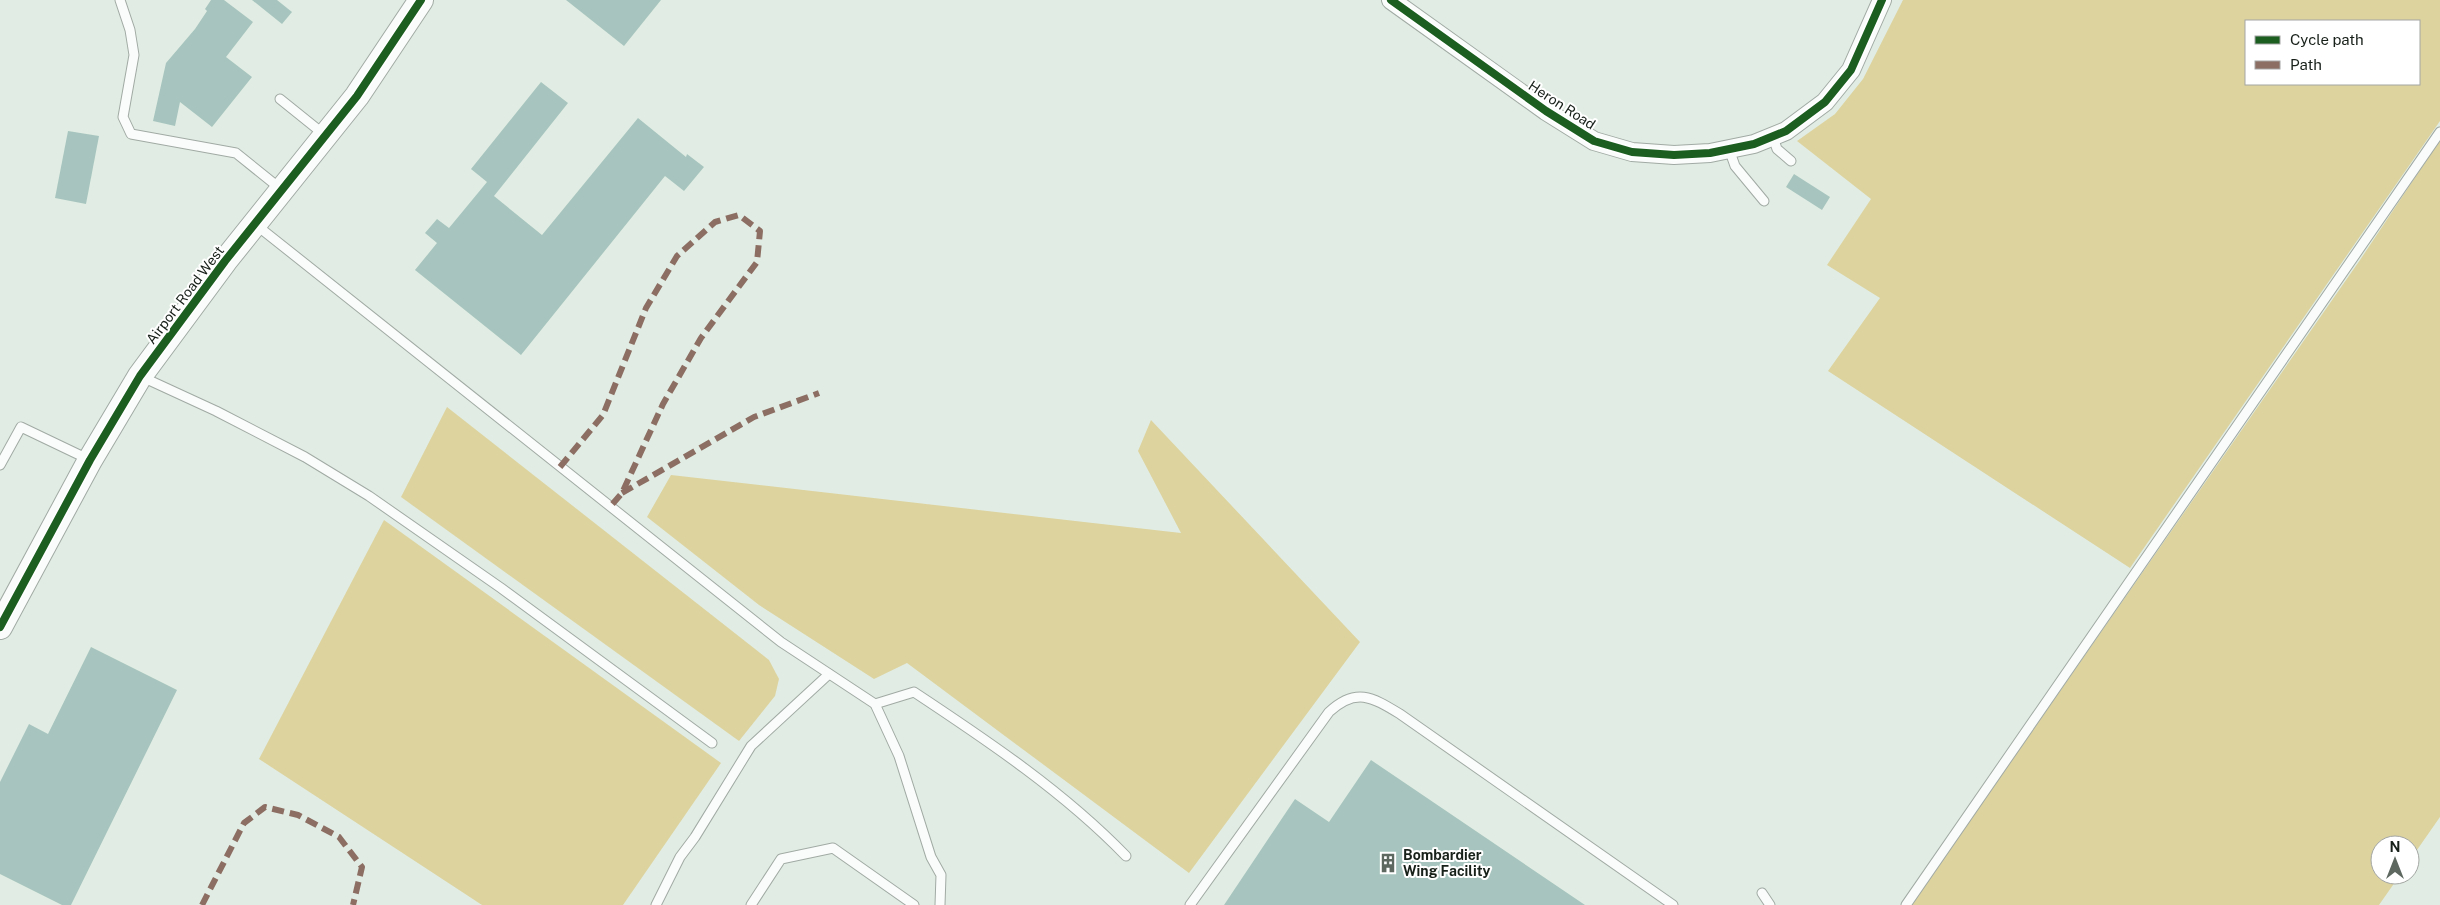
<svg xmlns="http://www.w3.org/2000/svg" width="2440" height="905" viewBox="0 0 2440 905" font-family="'Public Sans',sans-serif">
  <rect width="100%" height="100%" fill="#e1ede4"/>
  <g fill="#ddd39f" fill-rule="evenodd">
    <path d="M1903,0H2440V121L2130,568L1828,371L1880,298L1827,265L1871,199L1797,141L1835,114L1863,79ZM2419,21V84H2246V21Z"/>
    <polygon points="2440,140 2440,817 2410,860 2410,845 2380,845 2380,875 2400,875 2379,905 1911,905 2360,260"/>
    <polygon points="447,407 769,660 779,679 775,696 739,741 401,497"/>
    <polygon points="1151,420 1360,642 1189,873 907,663 874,679 759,605 647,517 671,475 1181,533 1138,451"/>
    <polygon points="384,520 721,763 623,905 482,905 259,759"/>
  </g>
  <g fill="#a7c5be">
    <polygon points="211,0 224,0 253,22 226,57 252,77 212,127 180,102 175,126 153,121 166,63 195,29 207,11 205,9"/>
    <polygon points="252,0 277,0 292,12 282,24"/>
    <polygon points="566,0 661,0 624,46"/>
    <polygon points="541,82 568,103 494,196 542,235 638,118 686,157 687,154 704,167 684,191 665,176 521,355 415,270 437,243 425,233 437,219 449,228 487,182 471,169"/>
    <polygon points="68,131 99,136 86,204 55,198"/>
    <polygon points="1794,174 1830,197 1822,210 1786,187"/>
    <polygon points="91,647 177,690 71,905 62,905 0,874 0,782 29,724 48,734"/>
    <polygon points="1371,760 1585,905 1224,905 1295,799 1329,822"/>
  </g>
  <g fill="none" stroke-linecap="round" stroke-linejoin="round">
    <defs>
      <g id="lane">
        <polyline points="120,0 130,30 134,55 123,117 131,134 236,153 282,190"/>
        <polyline points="280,99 326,136"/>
        <polyline points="1773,137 1777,149 1791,161"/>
        <polyline points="1729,149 1735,166 1764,201"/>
        <polyline points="255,224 781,642 875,704 899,756 931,857 941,875 940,905"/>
        <polyline points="140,376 216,411 305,457 369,496 501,588 712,743"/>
        <polyline points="0,465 21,427 90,460"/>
        <path d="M875,704L914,692C988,741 1064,792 1126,856"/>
        <polyline points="1762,893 1770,905"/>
        <polyline points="656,905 680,857 695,837 751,746 829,674"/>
        <polyline points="751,905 781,859 833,848 914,905"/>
        <path d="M1190,905L1329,712C1356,687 1372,697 1400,714L1673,905"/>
        <polyline points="1906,905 2440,132"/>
      </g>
      <polyline id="street" points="1391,0 1546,111 1594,141 1632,152 1674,155 1710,153 1754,144 1786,131 1825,102 1851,70 1882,0"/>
      <polyline id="secondary" points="0,627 90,460 140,376 225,261 357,96 421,0"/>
    </defs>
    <use href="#lane" stroke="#a1aaa4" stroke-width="11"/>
    <use href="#street" stroke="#a1aaa4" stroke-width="20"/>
    <use href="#secondary" stroke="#a1aaa4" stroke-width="26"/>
    <use href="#lane" stroke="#fafcfb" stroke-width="9"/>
    <use href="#street" stroke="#fafcfb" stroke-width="18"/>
    <use href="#secondary" stroke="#fafcfb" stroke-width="24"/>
    <g stroke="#8d6e63" stroke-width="6" stroke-dasharray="12 6" stroke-linecap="butt">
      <polyline points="560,467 603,415 646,308 677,256 715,222 739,215 760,231 757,262 701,338 663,404 622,493 610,507"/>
      <polyline points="622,493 754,417 819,393"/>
      <polyline points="202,905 244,823 265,807 298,815 339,837 362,867 353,905"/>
    </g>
    <defs>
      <g id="cycleway">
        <polyline points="1391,0 1546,111 1594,141 1632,152 1674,155 1710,153 1754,144 1786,131 1825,102 1851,70 1882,0"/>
        <polyline points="0,627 90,460 140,376 225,261 357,96 421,0"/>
      </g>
    </defs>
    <use href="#cycleway" stroke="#fff" stroke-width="11"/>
    <use href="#cycleway" stroke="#1b5e20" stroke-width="8"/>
  </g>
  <defs>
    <symbol id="building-bare" viewBox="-9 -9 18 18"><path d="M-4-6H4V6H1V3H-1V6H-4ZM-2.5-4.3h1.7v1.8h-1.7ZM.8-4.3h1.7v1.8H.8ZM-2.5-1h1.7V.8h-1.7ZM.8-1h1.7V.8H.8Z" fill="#5e6861" stroke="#fff" stroke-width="2.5" paint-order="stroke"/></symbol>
  </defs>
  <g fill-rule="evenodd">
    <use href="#building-bare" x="1374" y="849" width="28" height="28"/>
  </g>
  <g text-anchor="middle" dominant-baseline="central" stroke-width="4" stroke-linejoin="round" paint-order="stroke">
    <g font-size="14" fill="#18201a" stroke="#fff">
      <text transform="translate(1562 105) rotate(33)">Heron Road</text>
      <text transform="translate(185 295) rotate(-53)">Airport Road West</text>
    </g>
    <g font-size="14" font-weight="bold" fill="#18201a" stroke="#fff" text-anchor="start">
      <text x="1403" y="855">Bombardier<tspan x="1403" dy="16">Wing Facility</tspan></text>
    </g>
  </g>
  <rect x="2245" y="20" width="175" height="65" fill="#ffffff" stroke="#a3a6a3"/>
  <rect x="2255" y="36" width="25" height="8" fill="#1b5e20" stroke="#a3a6a3"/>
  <text x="2290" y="45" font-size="15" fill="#18201a">Cycle path</text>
  <rect x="2255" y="61" width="25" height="8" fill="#8d6e63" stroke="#a3a6a3"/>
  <text x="2290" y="70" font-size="15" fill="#18201a">Path</text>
  <g transform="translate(2395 860)"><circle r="24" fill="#ffffff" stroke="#a3a6a3"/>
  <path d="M0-4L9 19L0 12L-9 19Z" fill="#5e6861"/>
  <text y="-8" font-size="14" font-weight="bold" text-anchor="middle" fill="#18201a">N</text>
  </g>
</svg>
